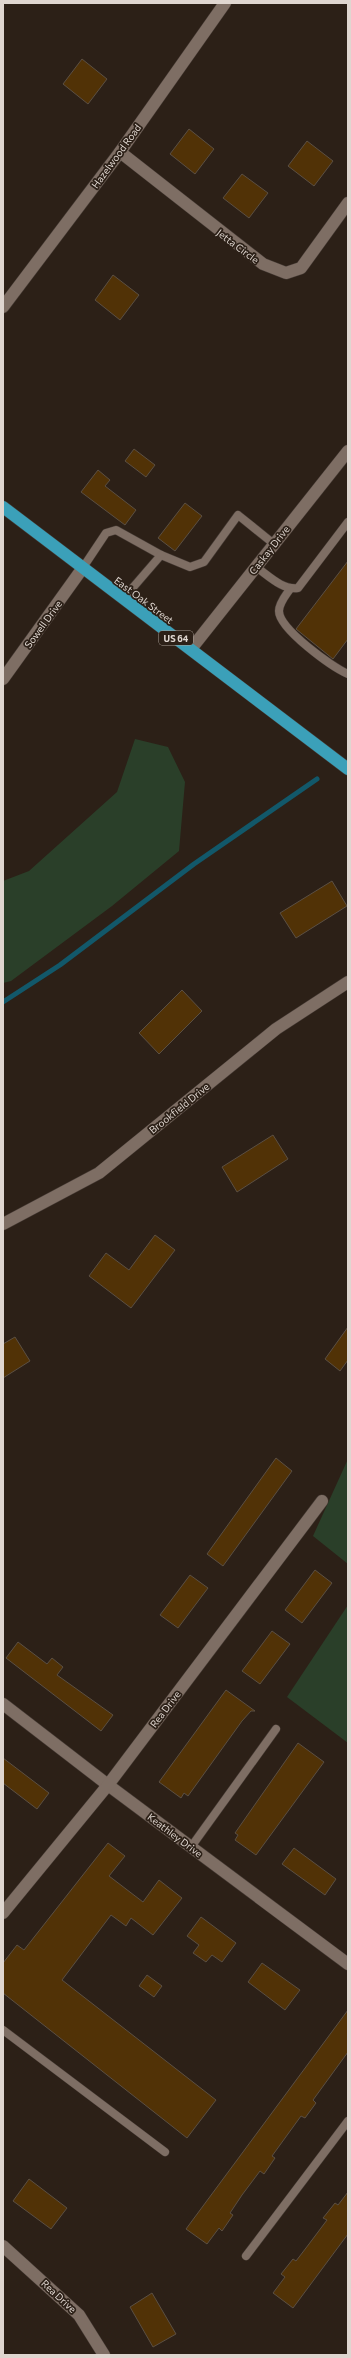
<svg xmlns="http://www.w3.org/2000/svg" width="351" height="2358" viewBox="0 0 351 2358" font-family="Commissioner,sans-serif">
  <rect width="100%" height="100%" fill="#2c2017"/>
  <g fill="#2a3f29">
    <polygon points="135,739 168,747 185,782 179,851 112,906 11,981 3,983 3,881 29,871 117,792"/>
    <polygon points="348,1459 348,1564 313,1536"/>
    <polygon points="348,1605 348,1743 287,1697"/>
  </g>
  <g fill="none" stroke-linecap="round" stroke-linejoin="round">
    <polyline stroke="#12586a" stroke-width="5" points="3,1002 60,965 194,864 317,779"/>
  </g>
  <g fill="#513206" stroke="#5b4f43">
    <polygon points="82,59 107,79 88,104 63,84"/>
    <polygon points="189,129 214,149 195,174 170,154"/>
    <polygon points="307,141 333,161 314,186 288,166"/>
    <polygon points="242,174 268,193 249,218 223,198"/>
    <polygon points="113,275 139,295 120,320 95,300"/>
    <polygon points="134,449 155,465 146,477 125,461"/>
    <polygon points="98,470 110,480 105,486 136,510 125,525 81,492"/>
    <polygon points="185,503 202,516 175,551 158,538"/>
    <polygon points="348,561 348,639 333,659 296,629"/>
    <polygon points="332,881 347,906 296,938 280,913"/>
    <polygon points="182,990 202,1011 159,1054 139,1033"/>
    <polygon points="273,1135 288,1159 237,1192 222,1167"/>
    <polygon points="155,1235 175,1250 131,1308 89,1276 106,1253 129,1270"/>
    <polygon points="348,1327 348,1360 340,1371 325,1359"/>
    <polygon points="15,1337 30,1361 3,1378 3,1344"/>
    <polygon points="276,1458 292,1471 223,1566 207,1554"/>
    <polygon points="315,1570 332,1583 302,1623 285,1610"/>
    <polygon points="190,1575 208,1588 178,1628 160,1615"/>
    <polygon points="272,1631 290,1644 260,1684 242,1671"/>
    <polygon points="18,1642 47,1664 52,1658 63,1667 57,1675 113,1715 101,1731 6,1658"/>
    <polygon points="226,1690 255,1711 251,1711 242,1721 188,1796 184,1793 181,1798 159,1782"/>
    <polygon points="298,1743 324,1762 256,1855 235,1840 238,1835 235,1833"/>
    <polygon points="3,1758 49,1793 37,1809 3,1783"/>
    <polygon points="108,1843 125,1856 109,1876 143,1902 159,1880 182,1898 153,1935 131,1918 126,1926 111,1915 62,1980 216,2100 187,2138 3,1993 3,1963 17,1945 24,1950"/>
    <polygon points="294,1848 336,1879 325,1895 282,1864"/>
    <polygon points="201,1917 236,1943 222,1962 212,1955 206,1962 193,1953 199,1945 187,1936"/>
    <polygon points="262,1963 300,1990 285,2010 248,1982"/>
    <polygon points="147,1975 162,1986 154,1997 139,1986"/>
    <polygon points="348,2010 348,2052 313,2100 316,2103 305,2118 301,2116 272,2156 275,2158 264,2174 260,2171 242,2195 230,2213 233,2215 222,2231 219,2228 207,2244 186,2229"/>
    <polygon points="29,2179 67,2208 51,2229 13,2201"/>
    <polygon points="348,2192 348,2234 293,2308 273,2293 285,2277 281,2274 293,2259 296,2261 309,2244 327,2220 323,2218 335,2203 338,2205"/>
    <polygon points="152,2293 176,2334 153,2347 130,2307"/>
  </g>
  <g fill="none" stroke-linecap="round" stroke-linejoin="round">
    <defs>
      <g id="lane">
        <path d="M256,567C269,576 282,590 298,588L348,522"/>
        <polyline points="82,569 106,533 116,530 161,555 190,567 204,562 238,515 274,544"/>
        <path d="M290,589C286,595 279,603 279,611C279,629 332,667 348,674"/>
        <polyline points="123,599 161,555"/>
        <polyline points="191,1847 276,1729"/>
        <polyline points="3,2030 165,2152"/>
        <polyline points="246,2256 348,2121"/>
      </g>
      <g id="street">
        <polyline points="120,152 263,264 286,273 301,268 348,203"/>
        <polyline points="3,307 120,152 225,3"/>
        <polyline points="191,649 348,451"/>
        <polyline points="3,679 82,569"/>
        <polyline points="3,1224 99,1173 276,1029 348,982"/>
        <polyline points="3,1704 108,1785 348,1964"/>
        <polyline points="3,1913 108,1785 322,1501"/>
        <polyline points="3,2246 79,2315 104,2355"/>
      </g>
      <polyline id="highway" points="3,507 348,769"/>
    </defs>
    <use href="#lane" stroke="#453a34" stroke-width="9"/>
    <use href="#street" stroke="#453a34" stroke-width="13"/>
    <use href="#highway" stroke="#453a34" stroke-width="13"/>
    <use href="#lane" stroke="#7e6e64" stroke-width="8"/>
    <use href="#street" stroke="#7e6e64" stroke-width="12"/>
    <use href="#highway" stroke="#3ba0b9" stroke-width="12"/>
  </g>
  <g text-anchor="middle" dominant-baseline="central" stroke-width="3.5" stroke-linejoin="round" paint-order="stroke">
    <rect fill="#2c2017" stroke="#a99f98" stroke-width="1" x="159" y="631" width="34" height="14" rx="3"/>
    <g font-size="9" font-weight="bold" fill="#dfd6d0">
      <text x="176" y="638">US 64</text>
    </g>
    <g font-size="10" fill="#dfd6d0" stroke="#2c2017">
      <text transform="translate(116 156) rotate(-54)">Hazelwood Road</text>
      <text transform="translate(238 246) rotate(37)">Jetta Circle</text>
      <text transform="translate(269 550) rotate(-52)">Caskay Drive</text>
      <text transform="translate(144 600) rotate(37)">East Oak Street</text>
      <text transform="translate(43 624) rotate(-54)">Sowell Drive</text>
      <text transform="translate(179 1108) rotate(-39)">Brookfield Drive</text>
      <text transform="translate(165 1709) rotate(-53)">Rea Drive</text>
      <text transform="translate(175 1835) rotate(37)">Keathley Drive</text>
      <text transform="translate(59 2296) rotate(43)">Rea Drive</text>
    </g>
  </g>
  <rect width="351" height="2358" fill="none" stroke="#dfd6d0" stroke-width="8"/>
</svg>
